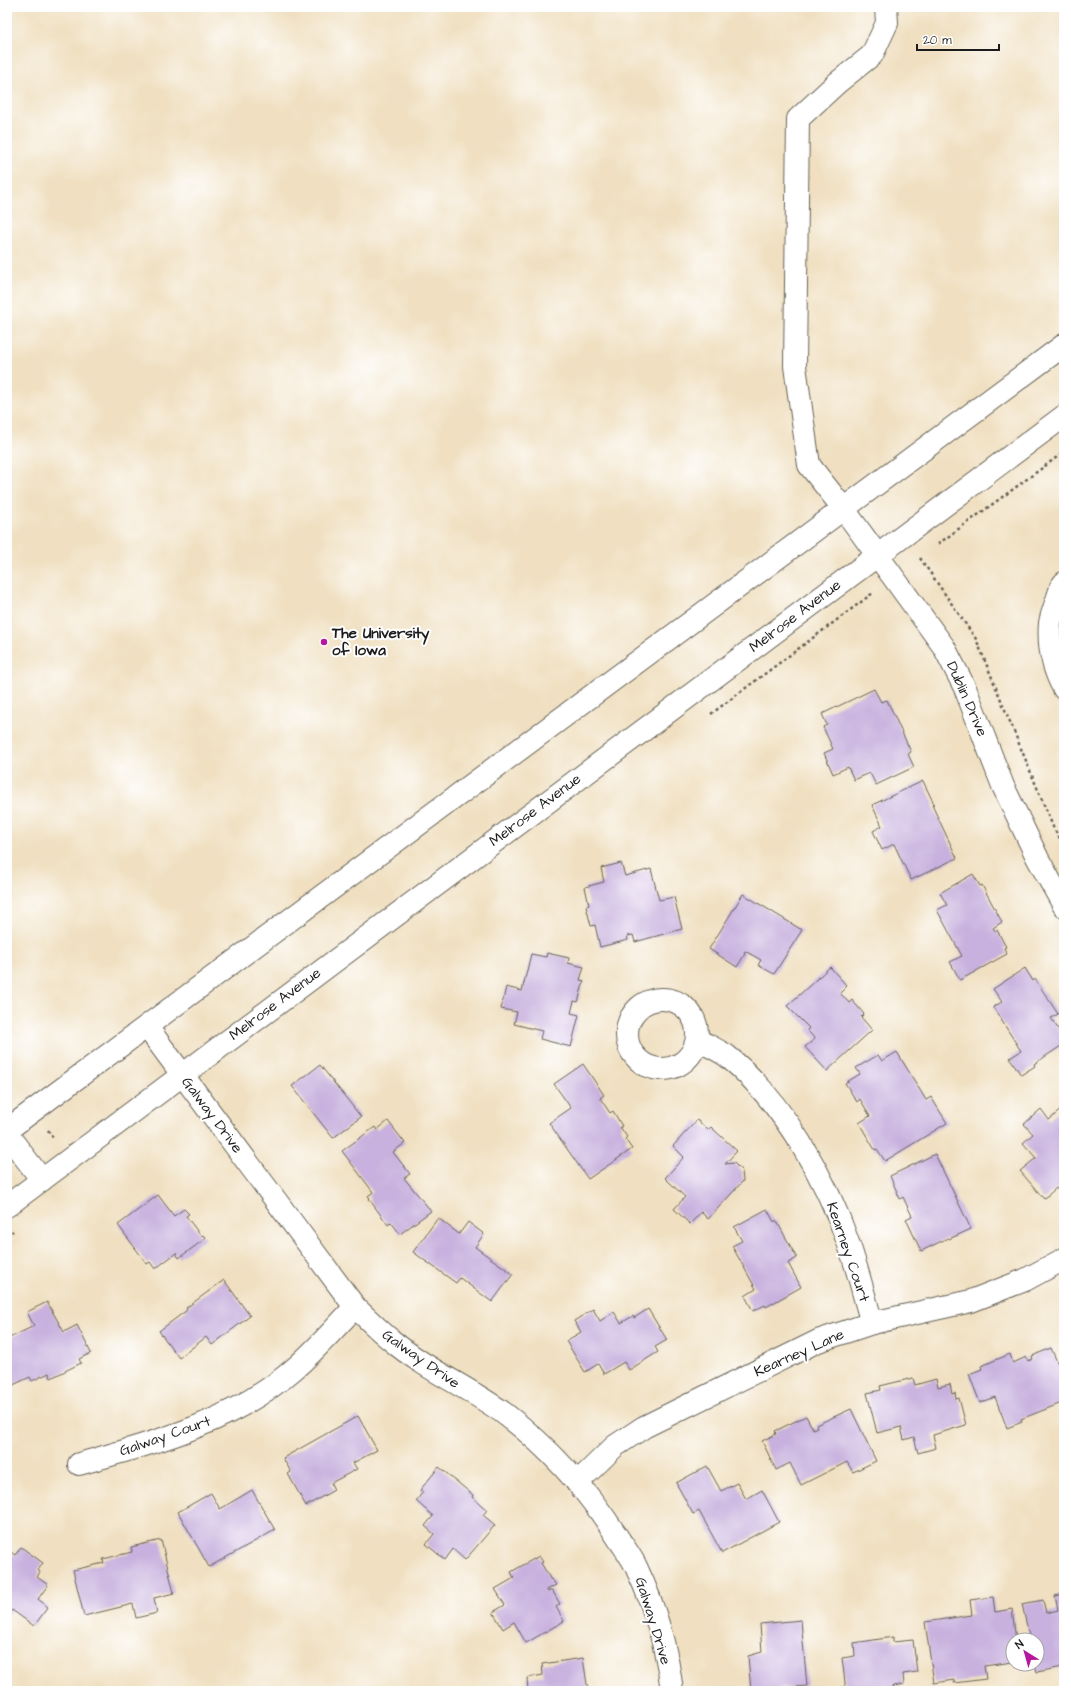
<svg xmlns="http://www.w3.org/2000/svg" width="1071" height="1698" viewBox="0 0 1071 1698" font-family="'Architects Daughter',sans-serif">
  <rect width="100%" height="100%" fill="#fff"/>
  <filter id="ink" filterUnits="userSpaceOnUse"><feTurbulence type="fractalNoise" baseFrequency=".025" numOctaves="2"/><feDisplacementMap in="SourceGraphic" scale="8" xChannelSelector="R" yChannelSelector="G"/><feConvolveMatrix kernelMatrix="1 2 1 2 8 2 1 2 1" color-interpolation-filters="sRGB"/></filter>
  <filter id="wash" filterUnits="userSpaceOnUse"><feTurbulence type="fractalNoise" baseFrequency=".012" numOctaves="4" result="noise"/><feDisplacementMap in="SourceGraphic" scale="16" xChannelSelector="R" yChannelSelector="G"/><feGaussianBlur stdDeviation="0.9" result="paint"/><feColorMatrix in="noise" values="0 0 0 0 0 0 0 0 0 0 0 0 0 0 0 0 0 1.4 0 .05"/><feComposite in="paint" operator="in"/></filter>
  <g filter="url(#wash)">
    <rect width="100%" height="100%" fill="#f0e0c1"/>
    <g id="blocks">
      <g fill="#c8b1de">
        <polygon points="874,689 881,702 887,700 911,752 908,754 914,767 876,785 870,773 854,780 848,767 833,774 824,753 833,749 823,727 827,725 822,714"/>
        <polygon points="923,781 934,804 932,805 957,858 911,880 894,844 882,850 873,831 882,826 872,805"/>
        <polygon points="621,863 625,876 651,869 659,900 674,897 682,929 635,942 633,935 627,936 628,940 600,947 595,925 591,926 586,906 589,905 585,887 604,882 601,868"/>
        <polygon points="973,874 980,886 982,885 1002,922 993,928 995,931 997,930 1006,947 1004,948 1007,954 960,980 950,962 962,956 937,910 947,905 940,893"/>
        <polygon points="743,894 802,930 774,974 758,965 761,960 745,951 744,953 745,954 737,967 709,949"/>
        <polygon points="547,953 569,958 568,963 584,967 580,980 584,981 578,1002 574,1001 571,1013 579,1015 571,1047 540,1039 542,1031 514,1024 517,1012 501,1009 506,987 522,991 531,954 546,957"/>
        <polygon points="830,967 847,986 840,993 849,1003 852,1000 864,1014 861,1017 872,1030 827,1071 805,1047 815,1039 807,1030 809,1028 787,1006"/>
        <polygon points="1025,968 1033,981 1035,979 1058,1014 1051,1018 1064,1038 1064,1044 1034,1064 1035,1066 1021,1075 1010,1058 1021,1051 993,1007 1002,1002 993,989"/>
        <polygon points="897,1052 926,1100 931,1097 947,1123 885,1161 877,1149 875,1150 859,1123 870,1116 860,1099 857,1102 845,1083 860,1074 856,1068 878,1055 882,1061"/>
        <polygon points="583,1064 604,1095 600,1098 610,1113 613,1111 622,1126 620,1127 627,1137 625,1139 632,1149 588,1179 549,1123 571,1108 554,1084"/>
        <polygon points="320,1065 361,1117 333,1138 292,1086"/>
        <polygon points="1064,1107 1064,1189 1060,1193 1056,1188 1044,1199 1020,1171 1036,1158 1023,1143 1033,1134 1024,1124 1041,1109 1049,1120"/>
        <polygon points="697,1120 708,1130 711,1127 737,1151 725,1164 734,1163 742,1171 743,1181 708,1219 701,1212 690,1224 674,1209 685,1197 665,1178 684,1157 673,1146"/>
        <polygon points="388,1121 405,1143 393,1152 410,1174 404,1178 431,1211 400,1234 391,1222 388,1225 369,1199 370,1198 368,1196 373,1192 342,1151 375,1127 377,1130"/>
        <polygon points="935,1154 971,1229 949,1239 948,1238 921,1251 906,1219 912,1216 903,1197 900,1199 890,1176"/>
        <polygon points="158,1195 174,1216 184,1209 189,1214 186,1216 201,1236 203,1235 206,1238 179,1258 176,1253 155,1269 150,1262 147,1264 118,1225"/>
        <polygon points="767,1209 774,1222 776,1220 797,1258 788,1263 801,1287 766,1307 765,1305 753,1311 745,1296 756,1289 732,1246 742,1241 734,1227"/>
        <polygon points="438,1218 459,1234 468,1222 484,1234 475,1247 513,1274 492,1302 460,1278 456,1283 413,1252"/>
        <polygon points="224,1280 250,1316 212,1345 206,1337 179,1358 159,1331 187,1310 186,1308"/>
        <polygon points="47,1302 64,1332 77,1325 91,1353 79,1359 81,1363 51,1378 49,1373 32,1381 30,1377 11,1386 7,1377 7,1339 34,1326 27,1312"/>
        <polygon points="593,1309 600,1321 614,1312 621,1323 633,1316 634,1318 648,1309 667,1340 655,1347 658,1352 629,1370 624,1362 604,1374 598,1364 585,1372 566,1341 581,1332 574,1321"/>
        <polygon points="1051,1348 1058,1364 1060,1364 1064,1373 1064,1402 1021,1419 1022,1422 1007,1428 995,1397 980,1403 969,1374 982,1369 981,1366 1010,1354 1013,1363 1026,1357 1028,1361 1033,1359 1032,1356"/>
        <polygon points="913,1378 915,1385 936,1379 938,1387 950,1384 952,1394 955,1393 956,1399 959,1398 966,1425 933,1435 936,1448 918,1453 914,1437 904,1440 901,1427 877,1433 867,1393 881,1390 880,1386"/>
        <polygon points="851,1409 876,1461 853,1472 847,1462 801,1485 790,1463 776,1470 762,1441 776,1434 775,1431 806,1416 813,1429 817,1427 816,1425"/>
        <polygon points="358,1416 377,1450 353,1463 357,1469 331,1483 334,1490 306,1506 288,1474 291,1472 283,1458"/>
        <polygon points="707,1466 721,1491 737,1483 746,1499 762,1490 779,1522 722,1553 699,1511 693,1514 676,1483"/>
        <polygon points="439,1467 473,1495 472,1497 487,1510 483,1515 495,1525 465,1560 453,1549 445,1560 426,1544 434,1534 425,1526 433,1516 416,1501 423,1492 420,1490"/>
        <polygon points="252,1490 275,1530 209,1567 178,1512 211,1493 220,1509"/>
        <polygon points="161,1540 174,1593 154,1598 157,1613 136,1618 133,1604 84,1616 73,1570 104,1563 103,1559 132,1552 131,1547"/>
        <polygon points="21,1547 43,1563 38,1570 40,1572 37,1577 48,1585 38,1599 48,1607 34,1626 12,1610 7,1617 7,1549 15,1555"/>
        <polygon points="539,1556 543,1562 541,1563 551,1580 552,1579 556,1585 547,1590 548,1592 552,1590 560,1604 556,1607 564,1621 526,1643 514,1622 503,1629 493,1612 505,1605 495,1589 514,1578 511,1572"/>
        <polygon points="1064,1594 1064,1661 1062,1662 1063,1667 1037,1672 1035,1664 1037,1664 1037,1640 1030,1640 1022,1604 1043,1600 1046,1613 1058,1610 1055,1596"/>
        <polygon points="993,1597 995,1612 1012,1609 1016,1640 1013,1640 1013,1662 984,1666 986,1679 954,1683 954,1680 934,1683 925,1622 972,1615 970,1600"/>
        <polygon points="801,1620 807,1686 781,1688 781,1691 751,1691 748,1656 762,1652 760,1624"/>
        <polygon points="893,1637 893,1642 913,1640 917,1672 903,1674 904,1684 894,1686 893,1687 891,1688 891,1691 846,1691 842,1658 855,1656 854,1643"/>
        <polygon points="583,1658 588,1691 528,1691 527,1678 543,1675 542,1664"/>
      </g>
    </g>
  </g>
  <g filter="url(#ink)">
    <use href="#blocks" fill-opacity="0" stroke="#666156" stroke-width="1"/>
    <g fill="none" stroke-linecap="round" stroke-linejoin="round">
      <defs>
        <g id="minor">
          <polyline points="886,7 887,23 872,55 837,83 798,119 795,366 809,465 843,508 944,647 965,688 1003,786 1038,859 1064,906"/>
          <path d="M1064,583L1061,587C1058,599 1052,611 1050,623C1048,646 1053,669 1064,689"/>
          <circle cx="662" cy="1034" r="35"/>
          <path d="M147,1027L355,1307C367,1318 378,1330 391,1340C425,1369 468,1387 505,1414C551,1449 589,1492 620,1541C626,1550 633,1559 637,1569C655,1607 667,1650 672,1691"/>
          <path d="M698,1040C707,1045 718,1050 727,1056C781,1099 827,1180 849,1245C858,1270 864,1297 872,1323"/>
          <polyline points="7,1134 42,1180"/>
          <path d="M79,1464C156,1442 232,1423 294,1369C316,1350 335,1328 355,1307"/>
          <polyline points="578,1482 615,1446 644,1427 818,1341 872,1323 971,1301 1025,1280 1064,1259"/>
        </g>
        <g id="major">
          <polyline points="7,1130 1064,345"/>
          <polyline points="7,1206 1064,416"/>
        </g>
      </defs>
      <use href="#minor" stroke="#666156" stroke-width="24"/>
      <use href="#major" stroke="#666156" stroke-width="24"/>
      <g stroke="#666156" stroke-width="2.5" stroke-dasharray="3 3" stroke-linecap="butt">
        <polyline points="938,544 1064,452"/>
        <polyline points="920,558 976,639 1054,829 1064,845"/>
        <polyline points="711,714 873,593"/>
        <polyline points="48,1130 54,1139"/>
        <polyline points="7,1236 13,1231"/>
      </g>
      <use href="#minor" stroke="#fff" stroke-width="22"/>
      <use href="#major" stroke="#fff" stroke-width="22"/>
    </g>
  </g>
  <circle fill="#b5179e" stroke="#fff" stroke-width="1.5" cx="324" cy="642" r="4"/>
  <g text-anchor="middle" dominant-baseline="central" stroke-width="4" stroke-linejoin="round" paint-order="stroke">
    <g font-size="15" fill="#1c1c1c" stroke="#fff">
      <text transform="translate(795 616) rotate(-37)">Melrose Avenue</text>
      <text transform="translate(967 699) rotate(66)">Dublin Drive</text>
      <text transform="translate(535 810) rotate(-37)">Melrose Avenue</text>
      <text transform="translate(275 1004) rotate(-37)">Melrose Avenue</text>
      <text transform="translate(212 1115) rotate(53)">Galway Drive</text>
      <text transform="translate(848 1252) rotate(71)">Kearney Court</text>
      <text transform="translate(799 1353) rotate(-24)">Kearney Lane</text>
      <text transform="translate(421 1359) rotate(35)">Galway Drive</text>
      <text transform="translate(165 1436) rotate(-19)">Galway Court</text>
      <text transform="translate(653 1621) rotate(73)">Galway Drive</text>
    </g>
    <g font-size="15" font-weight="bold" fill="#1c1c1c" stroke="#fff" text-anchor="start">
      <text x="332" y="633">The University<tspan x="332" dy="17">of Iowa</tspan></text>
    </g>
  </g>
  <rect width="1071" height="1698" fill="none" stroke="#fff" stroke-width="24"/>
  <g transform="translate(1025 1652) rotate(323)"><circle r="19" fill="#ffffff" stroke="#a4a4a4"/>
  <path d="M0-3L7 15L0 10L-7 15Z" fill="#b5179e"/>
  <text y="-6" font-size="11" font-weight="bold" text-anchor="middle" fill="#1c1c1c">N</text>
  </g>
  <path d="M917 44v6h82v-6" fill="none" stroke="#1c1c1c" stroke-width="2"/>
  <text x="923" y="44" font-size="12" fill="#1c1c1c" stroke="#ffffff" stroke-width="3" paint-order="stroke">20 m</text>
</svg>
